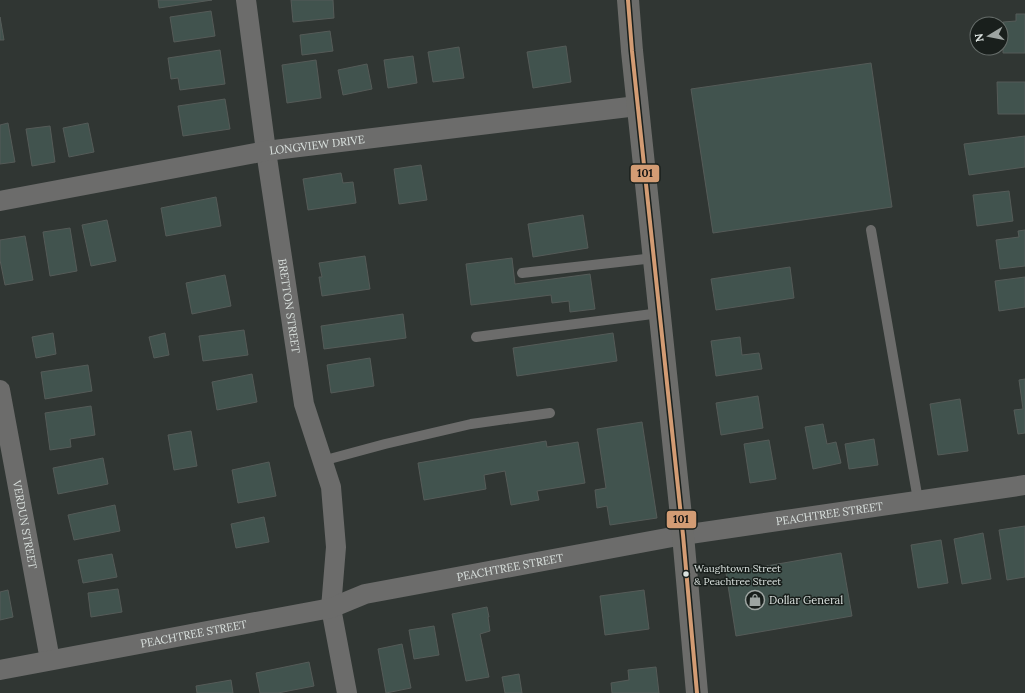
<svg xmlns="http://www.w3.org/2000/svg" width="1025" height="693" viewBox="0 0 1025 693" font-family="Lora,serif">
  <rect width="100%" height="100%" fill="#303633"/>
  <g fill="#41534e" stroke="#555b58">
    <polygon points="158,0 212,0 159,8"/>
    <polygon points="291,0 333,0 334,18 293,22"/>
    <polygon points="211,11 215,36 174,42 170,17"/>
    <polygon points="1016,14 1025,14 1025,53 1003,53 1003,22 1016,21"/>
    <polygon points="0,17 4,40 0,40"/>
    <polygon points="330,31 333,51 302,55 300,35"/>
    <polygon points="566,46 571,82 533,88 527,52"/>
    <polygon points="459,47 464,78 433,82 428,52"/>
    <polygon points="220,50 225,84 180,90 178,78 171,79 168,58"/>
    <polygon points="413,56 417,83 388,88 384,60"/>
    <polygon points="316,60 321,98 287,103 282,65"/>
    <polygon points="871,63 892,207 713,233 691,89"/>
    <polygon points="367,64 372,89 343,95 338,70"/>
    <polygon points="997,82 1025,82 1025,114 998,114"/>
    <polygon points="225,99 230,129 183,136 178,106"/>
    <polygon points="8,123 15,162 0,164 0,125"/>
    <polygon points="88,123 94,152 69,157 63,128"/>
    <polygon points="50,126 55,162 32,166 26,129"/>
    <polygon points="1025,136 1025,167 969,175 964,144"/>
    <polygon points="421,165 427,200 399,204 394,169"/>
    <polygon points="341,173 343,183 353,182 356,203 308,210 303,179"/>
    <polygon points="1009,191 1013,221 977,226 973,195"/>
    <polygon points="216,197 221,226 166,236 161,208"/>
    <polygon points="583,215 588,248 533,257 528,224"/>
    <polygon points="107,220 116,261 91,266 82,225"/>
    <polygon points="70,228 77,271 50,276 43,232"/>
    <polygon points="1025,230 1025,266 1000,269 996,240 1019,237 1018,231"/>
    <polygon points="25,236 33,280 5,285 0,260 0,240"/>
    <polygon points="365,256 370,289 322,296 319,277 322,277 319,263"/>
    <polygon points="512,258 515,284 590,274 595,309 570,312 569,301 552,303 551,295 471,305 466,264"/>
    <polygon points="790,267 794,298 716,310 711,279"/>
    <polygon points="225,275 231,306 192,314 186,283"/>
    <polygon points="1025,277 1025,307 999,311 995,281"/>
    <polygon points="403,314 406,338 324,349 321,326"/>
    <polygon points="244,330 248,355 203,361 199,336"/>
    <polygon points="53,333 56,354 36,358 32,337"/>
    <polygon points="165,333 169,355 154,358 149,337"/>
    <polygon points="613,333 617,361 517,376 513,348"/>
    <polygon points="740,337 742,355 759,353 762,369 716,376 711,341"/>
    <polygon points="370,358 374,386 331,393 327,365"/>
    <polygon points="88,365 92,391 45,399 41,372"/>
    <polygon points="252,374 257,402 217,410 212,382"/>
    <polygon points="1025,379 1025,433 1018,434 1014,410 1023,409 1019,380"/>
    <polygon points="758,396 763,428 721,435 716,403"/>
    <polygon points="960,399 968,451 938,455 930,404"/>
    <polygon points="91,406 95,435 70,439 71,447 50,450 45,413"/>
    <polygon points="642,422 657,518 610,525 607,506 597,508 595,490 606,488 597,429"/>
    <polygon points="823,424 827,444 836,442 841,463 813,469 805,427"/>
    <polygon points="191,431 197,466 174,470 168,435"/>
    <polygon points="874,439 878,465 849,469 845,444"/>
    <polygon points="769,440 776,479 750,483 744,444"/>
    <polygon points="546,441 547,447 578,442 585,483 537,491 539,500 511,505 505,471 484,475 486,489 424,500 418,463"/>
    <polygon points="103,458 108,484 58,494 53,468"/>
    <polygon points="269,462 276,496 238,503 232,470"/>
    <polygon points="115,505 120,531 74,540 68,515"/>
    <polygon points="264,517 269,542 236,548 231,524"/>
    <polygon points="1025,526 1025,577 1007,580 999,530"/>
    <polygon points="983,533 991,579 962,584 954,539"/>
    <polygon points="941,540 948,583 918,588 911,545"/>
    <polygon points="841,553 852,616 736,636 726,573"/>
    <polygon points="112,554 117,577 83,583 78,560"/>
    <polygon points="118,589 122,612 91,617 88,593"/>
    <polygon points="8,590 13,617 0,620 0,592"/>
    <polygon points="644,590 649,629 605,635 600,596"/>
    <polygon points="487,607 489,617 488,617 490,631 480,634 489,677 466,681 452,614"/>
    <polygon points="434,626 439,655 414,659 409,630"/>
    <polygon points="402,644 411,688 386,693 378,649"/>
    <polygon points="309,662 314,686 278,693 260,693 256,673"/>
    <polygon points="656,667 659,693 612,693 611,683 629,680 628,670"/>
    <polygon points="519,674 522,693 505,693 502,677"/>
    <polygon points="231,680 233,693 197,693 196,686"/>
  </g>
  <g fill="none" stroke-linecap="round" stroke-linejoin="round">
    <g stroke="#6c6c6b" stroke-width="10">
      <polyline points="871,230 918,500"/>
      <polyline points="522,273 654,258"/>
      <polyline points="476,337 660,313"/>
      <polyline points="322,461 385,444 471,424 550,413"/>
    </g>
    <g stroke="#6c6c6b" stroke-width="20">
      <path id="s1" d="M246,0L266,151L304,404L331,487L336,547L331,608L347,693"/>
      <path id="s2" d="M0,201L266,151L637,106"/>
      <path id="s3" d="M0,390L50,660"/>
      <path id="s4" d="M0,670L331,608L365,594L683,535L1025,485"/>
    </g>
    <polyline stroke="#6c6c6a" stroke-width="22" points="628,0 632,51 683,535 697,693"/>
    <defs>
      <polyline id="bus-1" points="628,0 632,51 683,535 697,693"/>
    </defs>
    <use href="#bus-1" stroke="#191f1c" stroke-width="7"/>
    <use href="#bus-1" stroke="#d39c74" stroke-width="4"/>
  </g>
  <defs>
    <symbol id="shop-ring" viewBox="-11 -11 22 22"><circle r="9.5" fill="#191f1c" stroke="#9ea5a2" stroke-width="1.5"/><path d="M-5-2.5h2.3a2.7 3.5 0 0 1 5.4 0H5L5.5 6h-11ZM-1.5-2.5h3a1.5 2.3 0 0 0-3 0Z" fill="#9ea5a2"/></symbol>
  </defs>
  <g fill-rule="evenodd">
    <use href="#shop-ring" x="744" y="589" width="22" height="22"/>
  </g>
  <circle fill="#dae1de" stroke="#191f1c" stroke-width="1.5" cx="686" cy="574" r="3.5"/>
  <g text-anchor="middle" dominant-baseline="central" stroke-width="3" stroke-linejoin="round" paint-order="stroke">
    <g font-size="10" fill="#dae1de" stroke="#191f1c" text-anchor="start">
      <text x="694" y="568">Waughtown Street<tspan x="694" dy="13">&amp; Peachtree Street</tspan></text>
    </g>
    <g font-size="11" fill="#dae1de" stroke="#191f1c">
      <text stroke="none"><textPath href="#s2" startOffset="322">LONGVIEW DRIVE</textPath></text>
      <text stroke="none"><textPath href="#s1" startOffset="309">BRETTON STREET</textPath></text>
      <text stroke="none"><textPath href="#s4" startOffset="845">PEACHTREE STREET</textPath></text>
      <text stroke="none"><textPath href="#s3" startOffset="137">VERDUN STREET</textPath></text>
      <text stroke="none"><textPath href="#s4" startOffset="521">PEACHTREE STREET</textPath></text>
      <text stroke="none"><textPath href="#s4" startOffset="197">PEACHTREE STREET</textPath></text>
    </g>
    <g font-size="11" fill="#dae1de" stroke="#191f1c" text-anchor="start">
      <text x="769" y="600">Dollar General</text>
    </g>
  </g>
  <g stroke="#191f1c" stroke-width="1.5">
    <rect x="630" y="164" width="30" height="19" rx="4" fill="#d39c74"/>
    <rect x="666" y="510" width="31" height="19" rx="4" fill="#d39c74"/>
  </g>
  <g font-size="11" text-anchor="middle" font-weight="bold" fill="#111">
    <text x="645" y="177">101</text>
    <text x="681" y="523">101</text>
  </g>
  <g transform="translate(989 36) rotate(260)"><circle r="19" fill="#191f1c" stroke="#666d6a"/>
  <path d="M0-3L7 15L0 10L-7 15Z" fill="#9ea5a2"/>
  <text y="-6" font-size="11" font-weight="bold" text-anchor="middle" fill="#dae1de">N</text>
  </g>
</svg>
